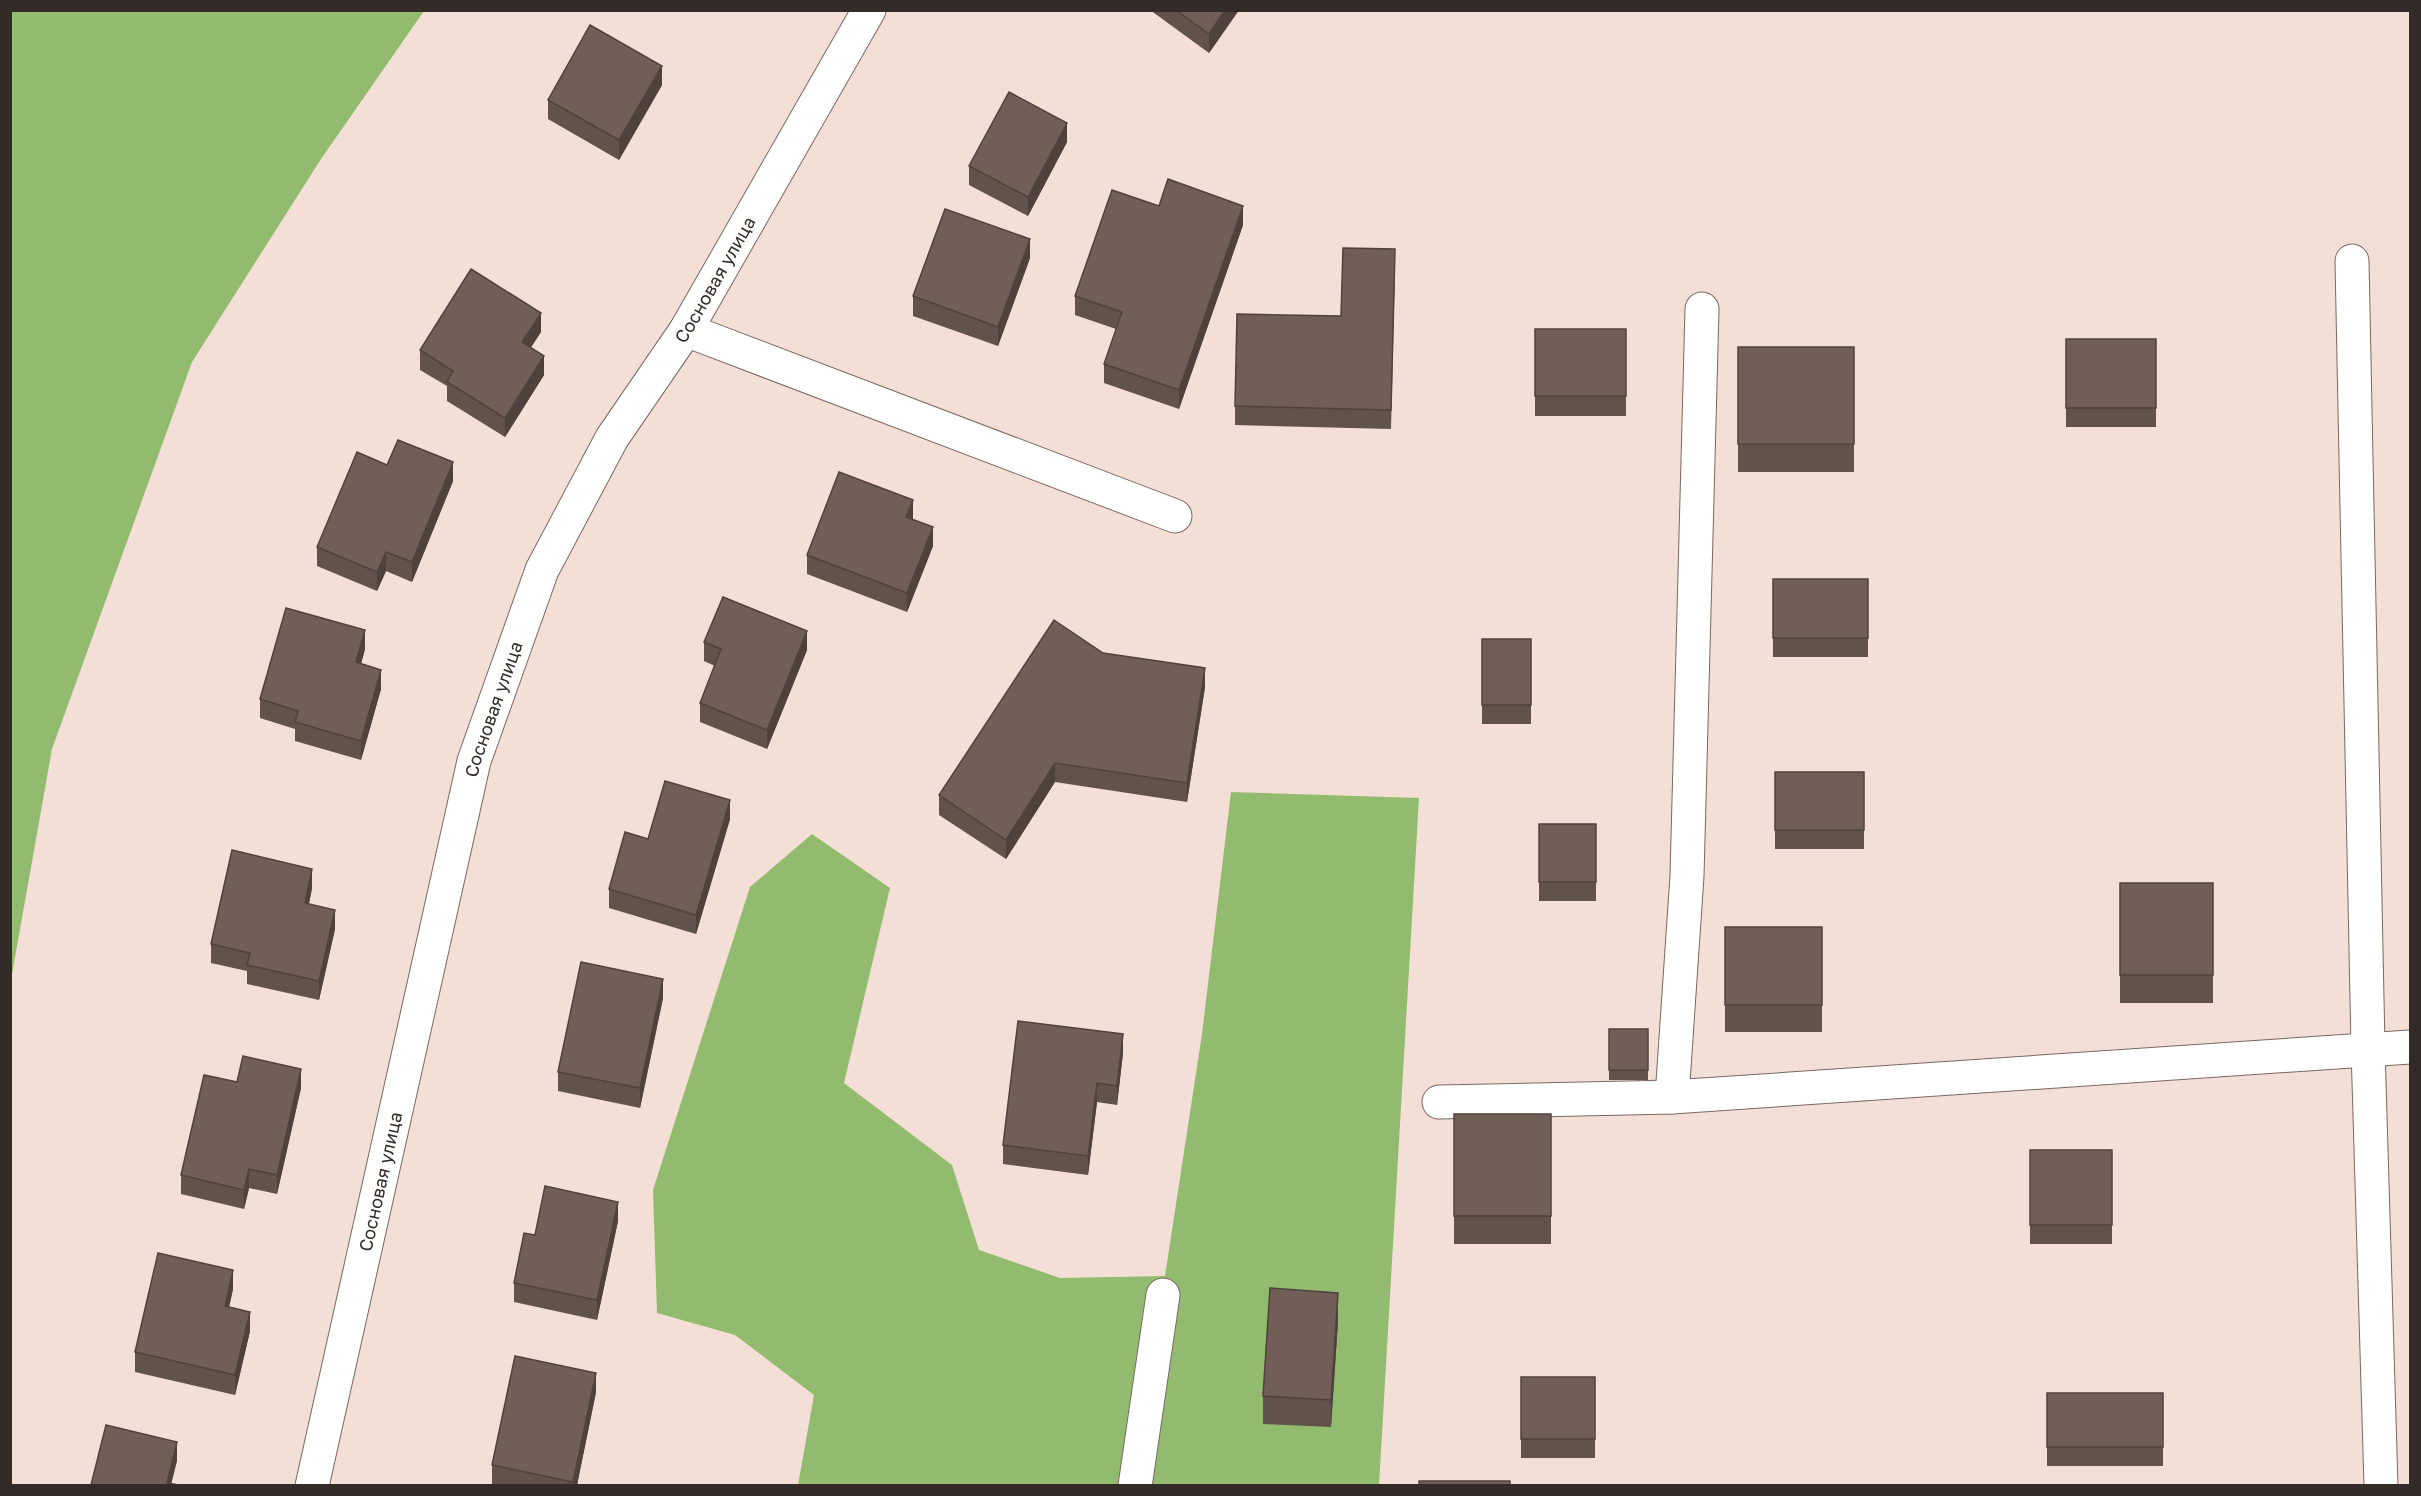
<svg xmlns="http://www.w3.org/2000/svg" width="2421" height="1496" viewBox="0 0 2421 1496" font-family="'Golos Text',sans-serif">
  <rect width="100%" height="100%" fill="#f4dfd6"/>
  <g fill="#93bb6f">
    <polygon points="11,10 424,11 321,159 192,362 52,749 11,980"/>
    <polygon points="1231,792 1419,798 1379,1485 798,1485 814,1395 735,1335 657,1313 653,1190 750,887 812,834 890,888 844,1083 952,1165 979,1250 1060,1278 1165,1276 1202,1034"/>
  </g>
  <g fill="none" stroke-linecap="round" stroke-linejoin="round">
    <defs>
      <g id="minor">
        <polyline points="2352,261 2368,1048 2381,1486"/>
        <polyline points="686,330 1175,516"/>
        <polyline points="1672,1097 1687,876 1702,309"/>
        <polyline points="1439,1102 1672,1097 2410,1047"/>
        <path id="s1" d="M312,1486L474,761L542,570L612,438L686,330L869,10"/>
        <polyline points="1135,1486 1163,1295"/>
      </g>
    </defs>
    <use href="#minor" stroke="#7a6860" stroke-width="35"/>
    <use href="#minor" stroke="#fff" stroke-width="33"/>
  </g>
  <g fill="#61524b">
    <polygon points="1150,10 1239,10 1209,53"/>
    <polygon points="662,85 619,160 548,119 548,100"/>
    <polygon points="1067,142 1028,216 969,185 969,166"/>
    <polygon points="1159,206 1243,225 1179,409 1104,383 1104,364 1116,329 1075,315 1075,296"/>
    <polygon points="1030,258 998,346 913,316 913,296"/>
    <polygon points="1395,268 1391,429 1235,425 1235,406 1341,316"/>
    <rect x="1535" y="329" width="91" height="87"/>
    <polygon points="541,332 531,347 544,375 505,437 447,401 447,386 420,370 420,350"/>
    <rect x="2066" y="339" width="90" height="88"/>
    <rect x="1738" y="347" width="116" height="125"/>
    <polygon points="387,465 453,481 412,582 386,571 377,591 317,566 317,547"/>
    <polygon points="913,519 933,546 907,612 807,574 807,555"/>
    <rect x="1773" y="579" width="95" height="78"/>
    <rect x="1482" y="639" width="49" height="85"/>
    <polygon points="704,642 807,650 767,749 700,722 700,703 715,666 704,661"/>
    <polygon points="365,649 361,664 381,689 361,760 295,741 295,729 260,718 260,699"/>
    <polygon points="1103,653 1205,687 1187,802 1055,782 1006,859 939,815 939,795"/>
    <rect x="1775" y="772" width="89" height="77"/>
    <polygon points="730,819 696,934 609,908 609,889 648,839"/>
    <rect x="1539" y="824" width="57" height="77"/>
    <rect x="2120" y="883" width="93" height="120"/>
    <polygon points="312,888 309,904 335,929 319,1000 247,984 247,971 211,963 211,944"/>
    <rect x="1725" y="927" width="97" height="105"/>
    <polygon points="663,998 640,1108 558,1091 558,1072"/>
    <rect x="1609" y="1029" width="39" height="51"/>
    <polygon points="1123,1053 1117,1105 1097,1102 1088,1175 1003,1164 1003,1145"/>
    <polygon points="301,1088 277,1194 249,1188 244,1209 181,1194 181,1175"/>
    <rect x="1454" y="1114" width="97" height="130"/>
    <rect x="2030" y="1150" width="82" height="94"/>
    <polygon points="618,1221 597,1320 514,1302 514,1283 535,1235"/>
    <polygon points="233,1289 229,1307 250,1331 235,1395 135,1372 135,1352"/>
    <polygon points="1338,1321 1331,1427 1263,1424 1263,1396"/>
    <rect x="1521" y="1377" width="74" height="81"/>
    <polygon points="596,1392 577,1485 499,1485 492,1484 492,1465"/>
    <rect x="2047" y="1393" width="116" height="73"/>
  </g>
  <g fill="#4f423d">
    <polygon points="1225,10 1239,10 1209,53 1209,34"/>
    <polygon points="662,66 662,85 619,160 619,140"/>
    <polygon points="1067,123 1067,142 1028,216 1028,197"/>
    <polygon points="1243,206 1243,225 1179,409 1179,390"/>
    <polygon points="1030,239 1030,258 998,346 998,327"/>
    <polygon points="541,313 541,332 522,361 522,342"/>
    <polygon points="544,356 544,375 505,437 505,418"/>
    <polygon points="453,462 453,481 412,582 412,562"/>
    <polygon points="913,500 913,519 906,536 906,517"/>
    <polygon points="933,527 933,546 907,612 907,593"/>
    <polygon points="386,552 386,571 377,591 377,572"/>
    <polygon points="365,630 365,649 356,682 356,662"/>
    <polygon points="807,631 807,650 767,749 767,730"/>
    <polygon points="1205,668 1205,687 1187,802 1187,783"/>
    <polygon points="381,670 381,689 361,760 361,741"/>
    <polygon points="1055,763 1055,782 1006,859 1006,840"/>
    <polygon points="730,800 730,819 696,934 696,915"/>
    <polygon points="312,869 312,888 305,922 305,903"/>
    <polygon points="335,910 335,929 319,1000 319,981"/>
    <polygon points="663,979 663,998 640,1108 640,1088"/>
    <polygon points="1123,1034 1123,1053 1117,1105 1117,1086"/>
    <polygon points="301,1069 301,1088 277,1194 277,1175"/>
    <polygon points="1097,1083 1097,1102 1088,1175 1088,1156"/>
    <polygon points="249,1169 249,1188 244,1209 244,1190"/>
    <polygon points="618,1202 618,1221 597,1320 597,1300"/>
    <polygon points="233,1270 233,1289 225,1325 225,1306"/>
    <polygon points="1338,1293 1338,1321 1331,1427 1331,1400"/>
    <polygon points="250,1312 250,1331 235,1395 235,1375"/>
    <polygon points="596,1373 596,1392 577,1485 573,1485"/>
    <polygon points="177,1442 177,1461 171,1485 167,1483"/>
  </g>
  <g fill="#715f57" stroke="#4f423d" stroke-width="1.5">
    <polygon points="1176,10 1225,10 1209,34"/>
    <polygon points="590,25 662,66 619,140 548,100"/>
    <polygon points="1009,92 1067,123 1028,197 969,166"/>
    <polygon points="1168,179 1243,206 1179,390 1104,364 1122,312 1075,296 1112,190 1159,206"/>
    <polygon points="945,209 1030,239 998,327 913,296"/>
    <polygon points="1343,248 1395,249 1391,410 1235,406 1237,314 1341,316"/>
    <polygon points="471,269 541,313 522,342 544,356 505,418 447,382 453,371 420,350"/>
    <rect x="1535" y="329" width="91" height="67"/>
    <rect x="2066" y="339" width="90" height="69"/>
    <rect x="1738" y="347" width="116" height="97"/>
    <polygon points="398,440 453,462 412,562 386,552 377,572 317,547 357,452 387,465"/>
    <polygon points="839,472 913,500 906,517 933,527 907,593 807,555"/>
    <rect x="1773" y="579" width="95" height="59"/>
    <polygon points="723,597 807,631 767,730 700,703 721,649 704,642"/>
    <polygon points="286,608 365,630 356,662 381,670 361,741 295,722 298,711 260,699"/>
    <polygon points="1054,620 1103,653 1205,668 1187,783 1055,763 1006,840 939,795"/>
    <rect x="1482" y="639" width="49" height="66"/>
    <rect x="1775" y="772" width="89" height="58"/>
    <polygon points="665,781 730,800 696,915 609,889 625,832 648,839"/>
    <rect x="1539" y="824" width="57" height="58"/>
    <polygon points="232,850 312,869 305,903 335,910 319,981 247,965 250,953 211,944"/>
    <rect x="2120" y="883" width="93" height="92"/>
    <rect x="1725" y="927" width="97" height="78"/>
    <polygon points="581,962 663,979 640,1088 558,1072"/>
    <polygon points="1018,1021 1123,1034 1117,1086 1097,1083 1088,1156 1003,1145"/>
    <rect x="1609" y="1029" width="39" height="41"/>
    <polygon points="243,1056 301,1069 277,1175 249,1169 244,1190 181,1175 204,1075 237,1082"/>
    <rect x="1454" y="1114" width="97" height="102"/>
    <rect x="2030" y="1150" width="82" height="75"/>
    <polygon points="545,1186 618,1202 597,1300 514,1283 524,1233 535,1235"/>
    <polygon points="158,1253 233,1270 225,1306 250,1312 235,1375 135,1352"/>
    <polygon points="1270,1288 1338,1293 1331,1400 1263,1396"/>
    <polygon points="515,1356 596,1373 573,1482 492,1465"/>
    <rect x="1521" y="1377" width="74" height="62"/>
    <rect x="2047" y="1393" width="116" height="54"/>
    <polygon points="106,1425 177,1442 167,1483 179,1485 91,1485"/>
    <rect x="1419" y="1481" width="91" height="4"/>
  </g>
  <g text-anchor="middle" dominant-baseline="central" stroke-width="6" stroke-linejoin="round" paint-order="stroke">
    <g font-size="18" fill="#332b28" stroke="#feede6">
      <text stroke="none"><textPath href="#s1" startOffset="1284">Сосновая улица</textPath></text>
      <text stroke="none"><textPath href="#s1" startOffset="798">Сосновая улица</textPath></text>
      <text stroke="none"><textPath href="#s1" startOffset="312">Сосновая улица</textPath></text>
    </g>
  </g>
  <rect width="2421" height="1496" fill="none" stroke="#332b28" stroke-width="24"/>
</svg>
